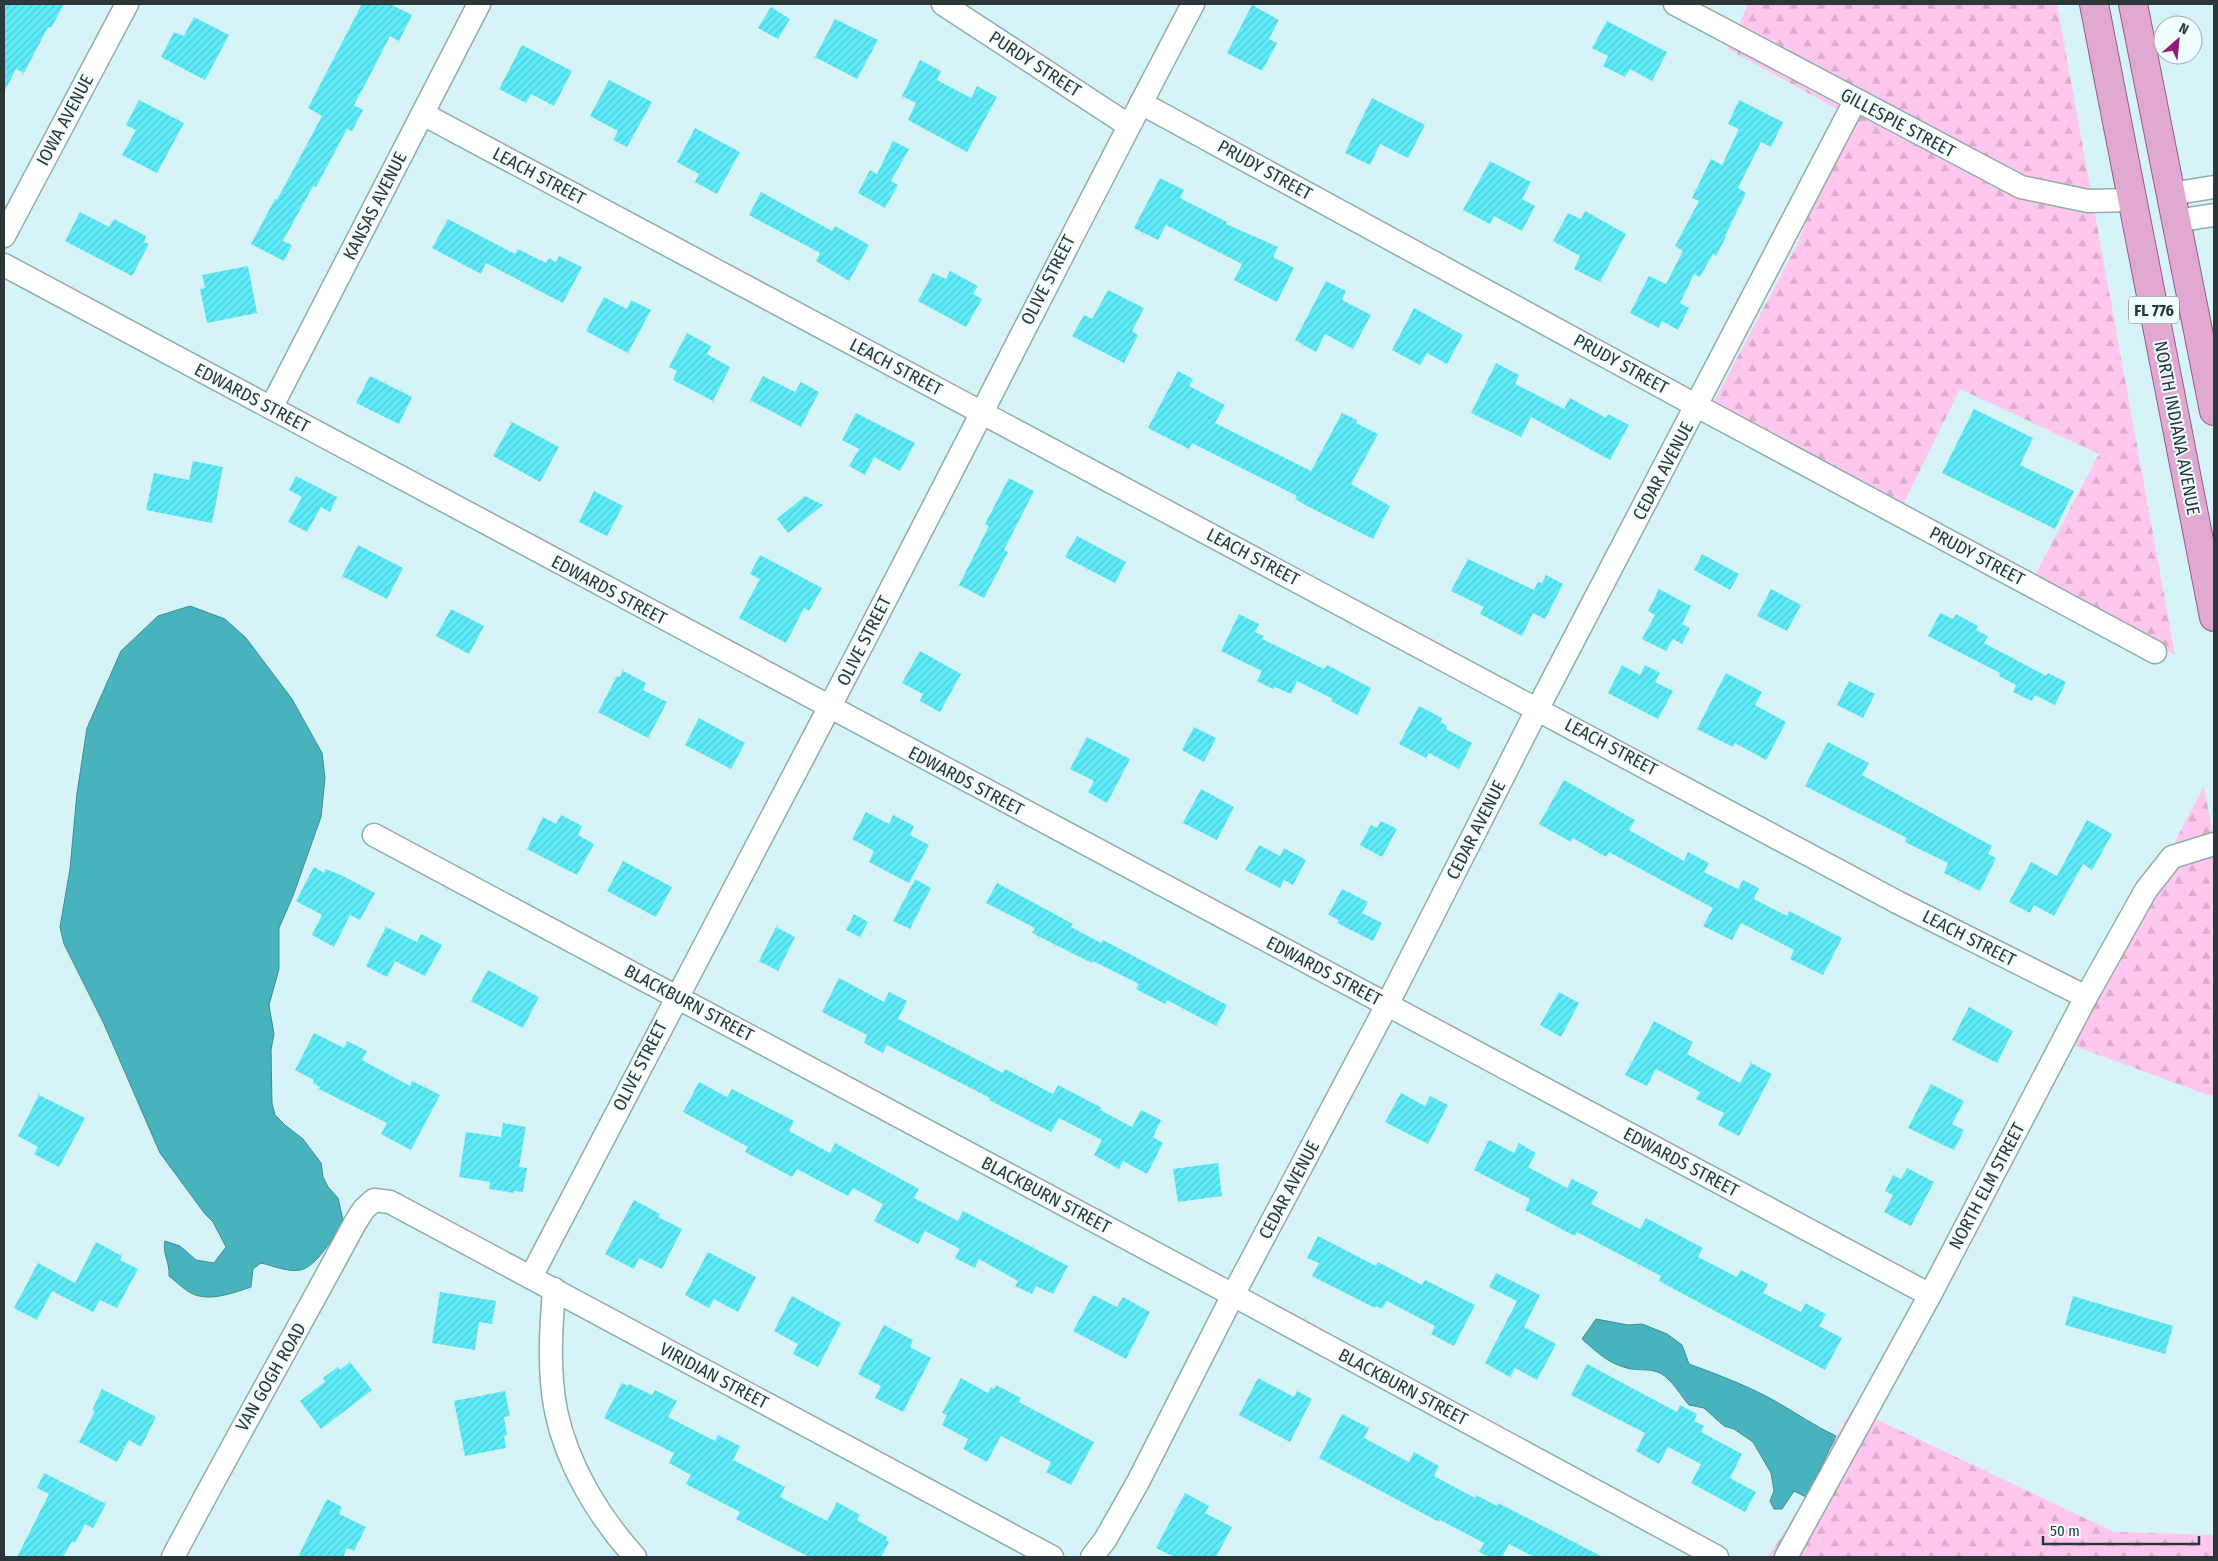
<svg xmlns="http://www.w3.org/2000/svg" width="2218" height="1561" viewBox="0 0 2218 1561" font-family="'Fira Sans Condensed',sans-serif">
  <defs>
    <pattern id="forest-firs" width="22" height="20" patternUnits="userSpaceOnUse" patternTransform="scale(1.25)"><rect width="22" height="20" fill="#ffc7ed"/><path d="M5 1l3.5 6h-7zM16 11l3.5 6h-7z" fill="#dbaccc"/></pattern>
    <pattern id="building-hatch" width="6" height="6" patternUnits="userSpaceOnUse" patternTransform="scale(1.25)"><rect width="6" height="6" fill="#5debf8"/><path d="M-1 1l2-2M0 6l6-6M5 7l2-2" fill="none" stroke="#51cad5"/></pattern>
  </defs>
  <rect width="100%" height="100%" fill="#d6f4f8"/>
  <g fill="url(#forest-firs)">
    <polygon points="1748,4 2057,4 2175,655 2035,575 2099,454 1960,389 1902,507 1709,411 1798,243 1844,113 1728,49"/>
    <polygon points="2204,786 2214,841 2214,1095 2208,1095 2069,1044"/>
    <polygon points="1853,1408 2114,1532 2214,1535 2214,1557 1768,1557 1806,1497 1836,1436"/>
  </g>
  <g fill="#48b2bd" stroke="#3f8d95">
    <path d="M190,606L225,619L246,638L292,699L322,753L325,778L321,817L293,896L279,928V969L269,1005L274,1034L271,1050L272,1103L275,1115L285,1125L303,1139L321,1163L323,1177L328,1187L338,1198L343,1220C336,1234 316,1268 300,1270C286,1272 274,1266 261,1263L253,1269L251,1287C236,1292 215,1300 199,1296C188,1294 178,1283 169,1276C170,1263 162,1253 165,1241L180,1246L196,1260L214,1263L226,1247L213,1222L205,1214L160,1153L104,1024L64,944L60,927L70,869L77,793L87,728L121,651L158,616Z"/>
    <path d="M1596,1319L1628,1325L1642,1324L1667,1334L1682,1345L1689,1364C1719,1375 1748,1386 1775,1401C1796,1413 1815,1426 1836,1436L1806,1497L1794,1491L1782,1509H1774L1770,1501L1774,1491L1771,1473L1753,1442L1734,1429L1724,1426L1704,1408L1689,1405C1682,1397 1675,1385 1667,1378C1654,1366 1641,1372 1627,1368C1607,1363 1597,1352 1582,1339Z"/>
  </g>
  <g fill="url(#building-hatch)">
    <polygon points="4,4 64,4 51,28 48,27 24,73 16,69 4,92"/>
    <polygon points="362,4 390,4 412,15 399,41 390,36 369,77 354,105 363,110 352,131 347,129 316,187 313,186 283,241 292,245 284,261 251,244 275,199 277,200 322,116 308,108"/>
    <polygon points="1252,5 1279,20 1269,39 1277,43 1262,71 1227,53"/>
    <polygon points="771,7 790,19 778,39 758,28"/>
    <polygon points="194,17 229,35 205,80 161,57 174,32 184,36"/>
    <polygon points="835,19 878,40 857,79 815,57"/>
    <polygon points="1607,21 1667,52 1652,81 1630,69 1625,77 1603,66 1608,56 1592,48"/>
    <polygon points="522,45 572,71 554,106 531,94 526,103 499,89"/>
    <polygon points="920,60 941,71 937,80 971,98 977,86 997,97 967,152 908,120 916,103 902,96"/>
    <polygon points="609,80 652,102 627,147 613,140 618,131 590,116"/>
    <polygon points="1372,98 1425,125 1408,158 1380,144 1370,165 1345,153"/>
    <polygon points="139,100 184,123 157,173 122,155 136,130 126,125"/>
    <polygon points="1739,100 1783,122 1771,147 1761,142 1738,188 1746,193 1725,236 1726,237 1716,256 1713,254 1700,277 1694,274 1680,303 1689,308 1678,330 1662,321 1659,328 1630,313 1649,276 1666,284 1683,251 1675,246 1699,201 1692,198 1711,159 1722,165 1739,129 1728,124"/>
    <polygon points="695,128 740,152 717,194 695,182 699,174 677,162"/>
    <polygon points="893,141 909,149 891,181 898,185 885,208 858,193 870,170 877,174"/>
    <polygon points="1490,161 1531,182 1522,199 1535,206 1522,231 1494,216 1490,224 1463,210"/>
    <polygon points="1160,178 1184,190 1180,198 1227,222 1226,224 1278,247 1273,257 1294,268 1277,302 1234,280 1242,264 1166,225 1158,240 1134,228"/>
    <polygon points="761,192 832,231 835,226 869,245 849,281 816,261 820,253 749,215"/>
    <polygon points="1585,211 1626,234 1600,282 1574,269 1580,256 1553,241 1568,213 1581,219"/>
    <polygon points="80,212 109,227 114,219 146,236 144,242 149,244 132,276 65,241"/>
    <polygon points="448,219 515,254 518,249 546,263 549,258 556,262 559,256 582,267 563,303 486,263 481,274 432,248"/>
    <polygon points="248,266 257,313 207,323 200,289 205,288 202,275"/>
    <polygon points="950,271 978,286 973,294 982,299 966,327 918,301 933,273 946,279"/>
    <polygon points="1326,281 1346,291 1342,300 1371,315 1353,349 1325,334 1316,352 1295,340"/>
    <polygon points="1108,290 1144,308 1132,331 1138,335 1124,363 1072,336 1084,315 1092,319"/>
    <polygon points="604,297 627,309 631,300 651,310 628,353 586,331"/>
    <polygon points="1414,308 1463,335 1447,364 1427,353 1420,365 1392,350"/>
    <polygon points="687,333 711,346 707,354 730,367 713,401 673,380 677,371 669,367"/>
    <polygon points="1496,363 1519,375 1515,384 1564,409 1570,398 1606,418 1608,414 1629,425 1610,460 1531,417 1521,437 1471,413"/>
    <polygon points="1178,371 1193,379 1189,386 1225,405 1215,423 1311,471 1342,413 1357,420 1356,423 1378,434 1351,484 1390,506 1373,539 1309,507 1295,499 1297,496 1192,443 1189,449 1148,428"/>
    <polygon points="370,376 412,397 399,424 356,403"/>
    <polygon points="763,376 795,392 801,382 819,392 801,427 750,400"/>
    <polygon points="1974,409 2033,438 2020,465 2074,491 2055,529 1942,473"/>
    <polygon points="856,413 915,443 900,471 874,457 865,475 849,466 859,449 842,440"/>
    <polygon points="512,422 559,447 540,482 493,456"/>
    <polygon points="193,461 223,467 212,523 146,510 154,473 189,480"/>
    <polygon points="296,476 337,497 330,512 321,507 307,532 288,522 302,497 289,490"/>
    <polygon points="1009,478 1034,491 1004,550 1008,552 984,598 959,585 989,526 985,524"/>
    <polygon points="594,491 623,506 607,536 579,522"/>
    <polygon points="805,496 823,505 788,533 777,519"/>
    <polygon points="1077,536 1126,562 1115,583 1065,557"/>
    <polygon points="358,545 403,568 387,599 342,576"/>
    <polygon points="1702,554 1739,574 1730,590 1694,570"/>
    <polygon points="760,555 822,588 809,611 804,608 786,643 739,618 760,579 750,574"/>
    <polygon points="1468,559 1534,590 1538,582 1542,583 1546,575 1563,584 1545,619 1533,613 1522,636 1480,614 1484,607 1451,591"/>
    <polygon points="1659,589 1691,606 1682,624 1690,628 1682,644 1673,639 1666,651 1642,639 1655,615 1648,611"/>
    <polygon points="1771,589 1801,605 1787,631 1757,616"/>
    <polygon points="451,609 484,626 469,654 436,636"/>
    <polygon points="1940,613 1953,619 1956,614 1978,626 1976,630 1988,636 1984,643 2046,676 2048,673 2066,682 2055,705 2035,695 2032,701 2013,692 2016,685 1999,676 2000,673 1928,636"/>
    <polygon points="1239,614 1259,624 1255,632 1264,636 1262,639 1324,669 1327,665 1371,688 1357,715 1331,701 1333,699 1297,681 1291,694 1275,687 1273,689 1257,681 1262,671 1221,651"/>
    <polygon points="920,651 961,674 940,712 920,701 923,694 902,683"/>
    <polygon points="1622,665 1640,675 1645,665 1660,673 1655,682 1673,691 1658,719 1608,693"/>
    <polygon points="623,671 646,683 643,690 667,702 648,738 598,712 617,676 620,677"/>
    <polygon points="1726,673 1762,692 1755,705 1786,722 1766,760 1735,743 1733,747 1697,729"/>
    <polygon points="1849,681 1875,694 1863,718 1837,705"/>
    <polygon points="1419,706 1442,718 1441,722 1447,726 1446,729 1472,743 1459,769 1429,753 1426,758 1399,744"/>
    <polygon points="699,718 745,743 731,769 685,745"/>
    <polygon points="1194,727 1216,738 1204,762 1182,750"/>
    <polygon points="1087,737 1130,759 1107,803 1088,792 1094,781 1070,769"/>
    <polygon points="1828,742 1869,763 1862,775 1992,846 1988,854 1996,858 1980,891 1944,873 1948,863 1905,842 1907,838 1805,786"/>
    <polygon points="1564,780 1635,820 1629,830 1684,861 1688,852 1709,863 1704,872 1738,889 1743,880 1759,888 1754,899 1787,916 1789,911 1842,938 1823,975 1790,959 1794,950 1741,923 1732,940 1703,926 1713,908 1609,852 1606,857 1573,838 1571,842 1539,824"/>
    <polygon points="1201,789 1234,807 1217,840 1183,823"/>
    <polygon points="866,812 889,824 893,815 914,826 910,835 929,845 909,883 869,862 874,851 852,839"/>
    <polygon points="561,815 582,826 578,835 594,844 577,875 527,849 543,817 556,824"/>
    <polygon points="2087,820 2112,834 2092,870 2083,864 2054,916 2034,905 2030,913 2009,902 2031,862 2057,876"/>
    <polygon points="1381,821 1397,829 1382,857 1360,845 1371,825 1377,828"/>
    <polygon points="1259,845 1280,856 1284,848 1306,860 1293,885 1284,880 1280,888 1245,870"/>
    <polygon points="623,861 672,887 656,917 607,891"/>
    <polygon points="314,867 324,873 326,869 343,876 375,893 360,920 350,915 334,947 312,935 322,915 296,901"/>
    <polygon points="915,879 931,888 910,929 893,921"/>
    <polygon points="997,883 1073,924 1071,927 1101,943 1103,940 1227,1005 1216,1026 1167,1000 1165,1004 1136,989 1139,984 1093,961 1092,963 1032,933 1035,928 986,903"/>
    <polygon points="1342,889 1368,902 1362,913 1382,923 1373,941 1337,923 1339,920 1328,915"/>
    <polygon points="854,914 868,922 860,937 846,930"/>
    <polygon points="386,927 417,942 421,934 442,945 425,976 395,961 387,977 366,966"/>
    <polygon points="776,927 795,937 778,971 759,961"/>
    <polygon points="488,970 539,997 523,1028 471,1001"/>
    <polygon points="839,978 884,1002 889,992 907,1001 898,1019 1003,1073 1005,1069 1053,1094 1058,1085 1102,1108 1100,1110 1132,1127 1141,1110 1161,1120 1153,1137 1163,1143 1147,1174 1123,1161 1119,1169 1094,1155 1102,1140 1059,1118 1051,1132 989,1100 990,1098 887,1045 883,1053 864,1043 867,1035 822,1012"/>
    <polygon points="1559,992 1579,1003 1561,1037 1540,1025"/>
    <polygon points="1969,1007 2013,1031 1997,1063 1952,1040"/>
    <polygon points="1654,1021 1693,1042 1687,1054 1740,1083 1751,1063 1772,1074 1739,1136 1718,1125 1724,1113 1696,1099 1700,1092 1656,1069 1647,1086 1625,1075"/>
    <polygon points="314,1033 344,1048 347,1041 367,1051 362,1060 410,1086 412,1081 440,1095 411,1150 381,1134 387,1123 319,1089 320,1087 313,1083 314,1080 295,1070"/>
    <polygon points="699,1082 727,1097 732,1089 794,1121 789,1131 830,1153 835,1143 919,1189 914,1198 958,1221 963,1211 1068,1266 1053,1294 1036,1286 1032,1294 1015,1286 1018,1281 979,1259 975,1268 955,1258 960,1249 925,1231 918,1244 874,1221 883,1204 853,1188 848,1196 797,1169 792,1177 745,1152 748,1147 683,1112"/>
    <polygon points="1931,1084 1964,1101 1952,1124 1964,1130 1954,1150 1908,1128"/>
    <polygon points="1401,1093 1425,1106 1430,1096 1448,1105 1428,1144 1385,1122"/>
    <polygon points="39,1095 85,1118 59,1167 34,1154 38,1147 18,1136"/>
    <polygon points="503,1123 526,1127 519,1167 527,1168 523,1192 514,1191 514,1193 489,1189 490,1182 459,1177 466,1132 501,1137"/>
    <polygon points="1489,1140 1514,1153 1519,1143 1536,1153 1528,1167 1567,1188 1572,1179 1598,1192 1591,1204 1640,1229 1646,1218 1703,1248 1698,1257 1737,1277 1741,1270 1768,1284 1763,1293 1801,1312 1805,1303 1826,1314 1819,1326 1842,1338 1825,1370 1659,1281 1661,1276 1577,1232 1575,1236 1525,1210 1530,1199 1474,1170"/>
    <polygon points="1218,1163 1222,1196 1178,1202 1173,1169"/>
    <polygon points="1907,1168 1934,1182 1911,1226 1884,1212 1893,1195 1885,1191 1893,1175 1901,1179"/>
    <polygon points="634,1200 660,1214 658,1217 682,1229 662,1269 639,1258 634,1269 605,1254"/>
    <polygon points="1318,1236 1376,1266 1378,1262 1422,1285 1425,1280 1475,1305 1454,1346 1431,1334 1435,1326 1387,1301 1382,1309 1376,1306 1375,1308 1312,1276 1319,1263 1307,1258"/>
    <polygon points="96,1242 122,1256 120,1260 138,1269 117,1308 100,1300 93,1312 52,1291 37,1320 14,1308 38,1263 75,1283"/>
    <polygon points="708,1252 756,1277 738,1312 714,1299 709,1308 685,1295"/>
    <polygon points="1496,1273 1540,1295 1524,1327 1556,1344 1537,1380 1515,1368 1510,1377 1485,1363 1517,1301 1489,1287"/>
    <polygon points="440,1292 496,1301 492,1324 479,1322 475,1350 432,1343"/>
    <polygon points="1093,1295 1117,1307 1123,1297 1150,1312 1126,1359 1073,1331"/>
    <polygon points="792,1296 841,1323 818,1367 793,1354 798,1344 774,1331"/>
    <polygon points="2073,1296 2173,1326 2165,1354 2065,1325"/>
    <polygon points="884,1325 913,1340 910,1347 931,1358 903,1412 875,1398 881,1386 858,1374"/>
    <polygon points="350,1362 372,1390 321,1429 300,1401 325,1382 323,1378 338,1367 340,1370"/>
    <polygon points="1587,1364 1677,1412 1680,1405 1697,1414 1694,1421 1704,1426 1701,1432 1742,1454 1730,1478 1756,1492 1745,1512 1691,1483 1701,1464 1668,1447 1659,1464 1636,1451 1645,1433 1571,1395"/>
    <polygon points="961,1378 988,1393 991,1387 994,1389 996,1385 1021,1398 1019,1402 1094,1442 1071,1485 1046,1472 1051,1462 1001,1436 987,1462 963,1449 968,1439 942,1425 947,1415 942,1413"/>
    <polygon points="1258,1378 1294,1397 1297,1391 1312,1399 1290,1442 1239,1415"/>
    <polygon points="622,1383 628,1386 629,1384 652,1395 655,1390 677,1401 668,1417 715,1441 718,1435 740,1446 733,1460 785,1487 780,1497 827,1521 837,1502 860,1515 857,1520 887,1537 886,1540 889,1542 881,1557 809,1557 736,1519 740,1512 686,1484 691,1475 669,1463 674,1453 604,1418"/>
    <polygon points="102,1389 156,1417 141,1447 129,1440 117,1462 79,1442 95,1411 92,1410"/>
    <polygon points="505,1391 510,1416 504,1417 507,1435 504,1436 506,1448 465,1456 454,1401"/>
    <polygon points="1342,1414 1369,1428 1364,1438 1409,1462 1414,1452 1439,1466 1434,1476 1475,1498 1476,1495 1497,1506 1498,1503 1603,1557 1534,1557 1509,1544 1502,1557 1489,1557 1479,1552 1484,1543 1440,1520 1439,1522 1319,1458"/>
    <polygon points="44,1473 106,1504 93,1528 85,1524 75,1543 72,1541 63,1557 17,1557 49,1494 37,1488"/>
    <polygon points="1185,1493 1209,1506 1205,1513 1232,1527 1216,1557 1174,1557 1156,1548"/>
    <polygon points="327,1499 342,1507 339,1514 366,1527 354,1551 347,1548 343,1557 298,1557"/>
  </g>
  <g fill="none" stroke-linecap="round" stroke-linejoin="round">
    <defs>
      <g id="street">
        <polyline points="943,4 1128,125"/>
        <polyline points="1675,4 2021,187 2088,201 2133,200"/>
        <polyline points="1141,103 1697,406 2155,652"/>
        <polyline points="423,114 1897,902 2086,997"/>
        <polyline points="2171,194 2214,187"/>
        <polyline points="2175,221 2214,215"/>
        <polyline points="4,236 127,4"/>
        <polyline points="4,265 1930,1295"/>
        <polyline points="271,408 479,4"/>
        <polyline points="374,835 1233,1295 1717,1557"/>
        <path d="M531,1277C630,1087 731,898 829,708C952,474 1070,237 1193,4"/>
        <path d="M554,1289C551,1329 548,1371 556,1411C567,1465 599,1517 635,1557"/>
        <path d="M173,1557C232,1445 295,1335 355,1223L364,1209L374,1200L390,1202L1052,1557"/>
        <polyline points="1092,1557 1105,1540 1138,1482 1233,1295 1387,1005 1538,708 1855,101"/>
        <polyline points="1786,1557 1930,1295 2086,997 2146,890 2172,857 2214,844"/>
      </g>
      <g id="primary">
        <polyline points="2094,4 2214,617"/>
        <polyline points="2133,4 2214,411"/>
      </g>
    </defs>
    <use href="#street" stroke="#8facaf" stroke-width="25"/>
    <use href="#primary" stroke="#945c89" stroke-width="30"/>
    <use href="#street" stroke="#fff" stroke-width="22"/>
    <use href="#primary" stroke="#e1a9d2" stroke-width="28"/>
  </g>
  <g text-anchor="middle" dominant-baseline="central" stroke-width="4" stroke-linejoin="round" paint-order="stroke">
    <rect fill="#f1feff" stroke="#667374" stroke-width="1" x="2129" y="296.5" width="50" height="27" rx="4"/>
    <g font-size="16" font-weight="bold" fill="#2b3738">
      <text x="2154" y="310">FL 776</text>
    </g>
    <g font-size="18" fill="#2b3738" stroke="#f1feff">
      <text transform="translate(1035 64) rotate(33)">PURDY STREET</text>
      <text transform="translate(65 120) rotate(-62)">IOWA AVENUE</text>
      <text transform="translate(1898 123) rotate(28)">GILLESPIE STREET</text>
      <text transform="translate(1265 170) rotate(29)">PRUDY STREET</text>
      <text transform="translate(539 176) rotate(28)">LEACH STREET</text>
      <text transform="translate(375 206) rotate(-63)">KANSAS AVENUE</text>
      <text transform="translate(1048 280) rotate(-63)">OLIVE STREET</text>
      <text transform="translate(1621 364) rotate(29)">PRUDY STREET</text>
      <text transform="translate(896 367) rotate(28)">LEACH STREET</text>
      <text transform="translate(252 398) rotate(28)">EDWARDS STREET</text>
      <text transform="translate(2177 428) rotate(79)">NORTH INDIANA AVENUE</text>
      <text transform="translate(1663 471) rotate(-62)">CEDAR AVENUE</text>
      <text transform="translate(1977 556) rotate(28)">PRUDY STREET</text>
      <text transform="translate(1253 557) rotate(28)">LEACH STREET</text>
      <text transform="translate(609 590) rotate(28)">EDWARDS STREET</text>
      <text transform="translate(864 641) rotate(-63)">OLIVE STREET</text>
      <text transform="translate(1611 747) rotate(28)">LEACH STREET</text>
      <text transform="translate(966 781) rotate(28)">EDWARDS STREET</text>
      <text transform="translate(1476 830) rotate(-63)">CEDAR AVENUE</text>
      <text transform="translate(1969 938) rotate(27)">LEACH STREET</text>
      <text transform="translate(1324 971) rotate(28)">EDWARDS STREET</text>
      <text transform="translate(689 1003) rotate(28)">BLACKBURN STREET</text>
      <text transform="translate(640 1066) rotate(-63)">OLIVE STREET</text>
      <text transform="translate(1681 1162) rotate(28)">EDWARDS STREET</text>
      <text transform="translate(1987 1186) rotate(-62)">NORTH ELM STREET</text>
      <text transform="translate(1289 1190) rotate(-62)">CEDAR AVENUE</text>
      <text transform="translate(1046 1195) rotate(28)">BLACKBURN STREET</text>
      <text transform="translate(714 1376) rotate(28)">VIRIDIAN STREET</text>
      <text transform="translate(271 1377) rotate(-60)">VAN GOGH ROAD</text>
      <text transform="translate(1403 1387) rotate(28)">BLACKBURN STREET</text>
    </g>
  </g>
  <rect width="2218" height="1561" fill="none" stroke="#2b3738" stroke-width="10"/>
  <g transform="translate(2178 40) rotate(27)"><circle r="24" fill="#f1feff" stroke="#a2aeaf"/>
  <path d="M0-4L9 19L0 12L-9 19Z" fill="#911b79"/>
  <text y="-8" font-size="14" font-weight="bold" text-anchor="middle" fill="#2b3738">N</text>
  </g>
  <path d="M2043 1536v8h156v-8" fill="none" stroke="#2b3738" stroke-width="2.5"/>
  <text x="2050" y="1536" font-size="15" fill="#2b3738" stroke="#f1feff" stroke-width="4" paint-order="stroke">50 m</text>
</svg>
